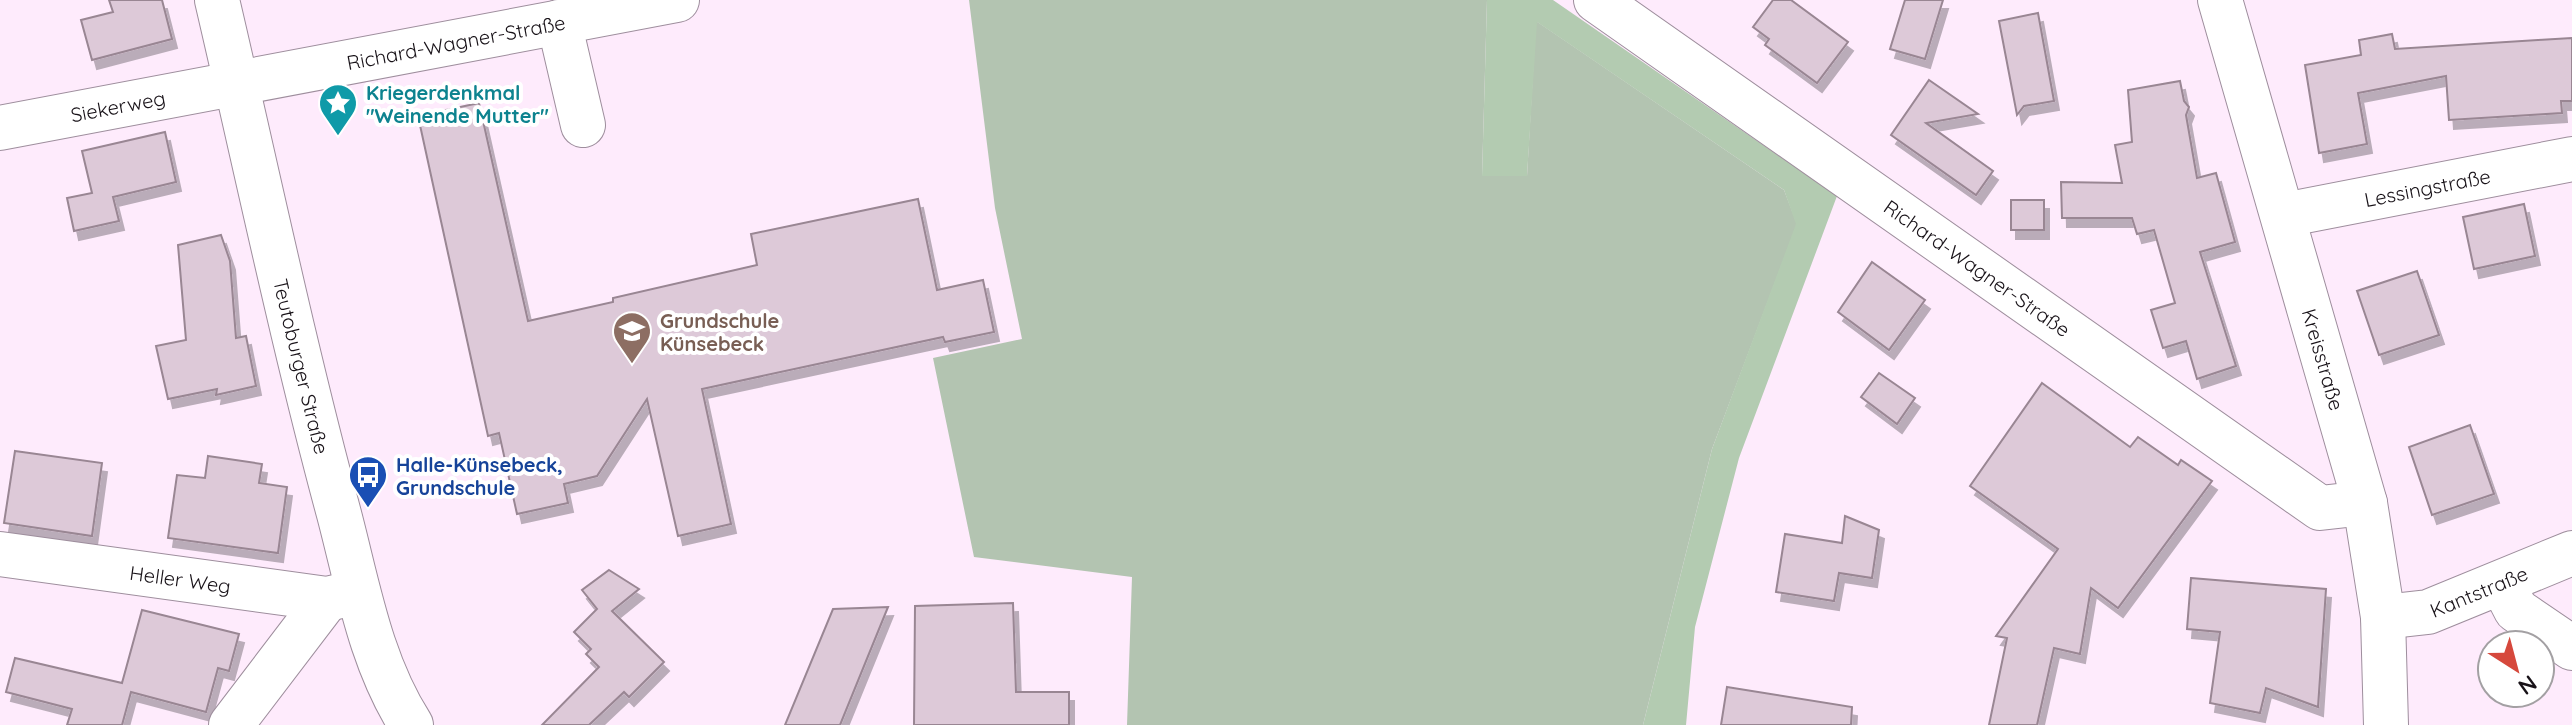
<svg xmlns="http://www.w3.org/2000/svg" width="2572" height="725" viewBox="0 0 2572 725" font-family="Quicksand,sans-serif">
  <defs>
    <filter id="shadow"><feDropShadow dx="5" dy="9" stdDeviation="0" flood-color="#0004"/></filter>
  </defs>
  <rect width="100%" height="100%" fill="#feebfc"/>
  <polygon fill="#b3c4b1" points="969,0 1487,0 1482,176 1527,176 1536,21 1784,190 1797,224 1712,449 1643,725 1127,725 1132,577 974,557 933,358 1022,339 995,208"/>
  <polygon fill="#b3cbb1" points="1487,0 1553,0 1837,196 1739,458 1695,627 1686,725 1643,725 1712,449 1796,224 1784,190 1537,22 1527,176 1482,176"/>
  <g fill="#ddc9d8" stroke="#998693" stroke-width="2" filter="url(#shadow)">
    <polygon points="109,0 162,0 172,39 92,60 81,20 113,12"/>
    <polygon points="1773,0 1791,0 1848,42 1817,83 1765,45 1769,39 1753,27"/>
    <polygon points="1905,0 1943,0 1925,59 1890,49"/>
    <polygon points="2038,13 2054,101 2024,106 2017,115 1999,21"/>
    <polygon points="2392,34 2395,49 2572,38 2572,101 2561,101 2562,113 2449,120 2446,76 2358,93 2367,144 2319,153 2305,65 2361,55 2359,40"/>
    <polygon points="1929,80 1978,114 1926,123 1993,171 1976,195 1891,135"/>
    <polygon points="2180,81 2184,101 2189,107 2186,115 2197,178 2216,173 2235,242 2200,252 2236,366 2197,379 2186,341 2163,348 2151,310 2175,303 2154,230 2137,234 2132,218 2062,218 2061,182 2122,183 2115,145 2132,142 2128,90"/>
    <polygon points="479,103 528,321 613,302 613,298 757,265 751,234 918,199 937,290 983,280 994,332 945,342 943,337 702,389 731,524 678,536 647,399 597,476 564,484 568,503 517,514 499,433 488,436 418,116"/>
    <polygon points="165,132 176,182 113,197 119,221 74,231 67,198 92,193 82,151"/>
    <rect x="2011" y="200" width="33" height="30"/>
    <polygon points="2524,204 2535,256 2474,269 2463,217"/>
    <polygon points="221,235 230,261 236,338 246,336 256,386 216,395 217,389 168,399 156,346 186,340 178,245"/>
    <polygon points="1872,262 1925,300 1889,350 1838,312"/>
    <polygon points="2417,271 2439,335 2379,355 2357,291"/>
    <polygon points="1879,373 1915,398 1897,424 1861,397"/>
    <polygon points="2042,383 2130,447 2138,437 2178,465 2181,460 2212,481 2118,608 2091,588 2080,654 2054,648 2037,725 1989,725 2007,638 1996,636 2058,549 1970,486"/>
    <polygon points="2470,425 2494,494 2432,515 2409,447"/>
    <polygon points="15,451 102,463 92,536 4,523"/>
    <polygon points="208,456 262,464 259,483 287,487 278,553 168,538 177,475 205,478"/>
    <polygon points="1845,516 1879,530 1872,578 1839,573 1834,601 1776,592 1785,534 1842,543"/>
    <polygon points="609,570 639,589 612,611 664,662 629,697 624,692 589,725 542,725 599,667 586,654 591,649 574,632 597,609 582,590"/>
    <polygon points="2191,578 2326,589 2318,707 2266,688 2260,713 2210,703 2220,632 2187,629"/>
    <polygon points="1013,603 1016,692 1069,692 1069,725 914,725 915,606"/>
    <polygon points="888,607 840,725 785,725 833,609"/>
    <polygon points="142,610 239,634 229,671 218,668 206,712 131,692 122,725 67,725 72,709 6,692 15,658 122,683"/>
    <polygon points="1727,687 1852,707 1851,725 1721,725"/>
  </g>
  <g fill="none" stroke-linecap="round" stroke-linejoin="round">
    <defs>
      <g id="minor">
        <path id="s1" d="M217,0C257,171 293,344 339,514C358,586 370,661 411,725"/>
        <path id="s2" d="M1596,0L2320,508L2365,503"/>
        <path id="s3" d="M2220,0L2365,503L2383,617L2386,725"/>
        <polyline points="559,22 583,125"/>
        <path id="s4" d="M0,128L677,0"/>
        <path id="s5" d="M2284,215L2572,159"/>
        <path id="s6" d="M0,554L327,599L358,592"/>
        <polyline points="2502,583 2516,610 2572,648"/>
        <path id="s7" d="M2383,617L2428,612L2572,553"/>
        <polyline points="231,725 327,599"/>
      </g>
    </defs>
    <use href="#minor" stroke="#9e8e9d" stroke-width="46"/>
    <use href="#minor" stroke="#fff" stroke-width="44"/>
  </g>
  <defs>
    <symbol id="sight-pin" viewBox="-11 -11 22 30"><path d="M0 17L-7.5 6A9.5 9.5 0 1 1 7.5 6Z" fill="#0f9aa8" stroke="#fff"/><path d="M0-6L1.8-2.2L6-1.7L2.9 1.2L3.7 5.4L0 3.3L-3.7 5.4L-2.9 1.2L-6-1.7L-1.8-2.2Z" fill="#fff"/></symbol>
    <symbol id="school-pin" viewBox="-11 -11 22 30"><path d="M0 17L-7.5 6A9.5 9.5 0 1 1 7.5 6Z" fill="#8d6e63" stroke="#fff"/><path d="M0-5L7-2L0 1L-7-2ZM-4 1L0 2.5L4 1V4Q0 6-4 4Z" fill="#fff"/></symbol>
    <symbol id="bus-pin" viewBox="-11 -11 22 30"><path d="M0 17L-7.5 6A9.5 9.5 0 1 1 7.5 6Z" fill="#1a4fb4" stroke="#fff"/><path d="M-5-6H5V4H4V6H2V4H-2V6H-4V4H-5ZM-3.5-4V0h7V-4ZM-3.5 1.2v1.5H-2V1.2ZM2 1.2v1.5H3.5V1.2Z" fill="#fff"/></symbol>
  </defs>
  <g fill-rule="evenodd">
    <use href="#sight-pin" x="316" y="81" width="44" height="60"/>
    <use href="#school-pin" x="610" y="309" width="44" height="60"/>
    <use href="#bus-pin" x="346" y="453" width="44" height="60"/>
  </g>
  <g text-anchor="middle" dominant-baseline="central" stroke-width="8" stroke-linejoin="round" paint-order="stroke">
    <g font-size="20" fill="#181218" stroke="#fff">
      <text stroke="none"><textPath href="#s4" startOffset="464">Richard-Wagner-Straße</textPath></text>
      <text stroke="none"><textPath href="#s4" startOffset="120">Siekerweg</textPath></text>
      <text stroke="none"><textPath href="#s5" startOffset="146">Lessingstraße</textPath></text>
      <text stroke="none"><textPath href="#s2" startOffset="466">Richard-Wagner-Straße</textPath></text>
      <text stroke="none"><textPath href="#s3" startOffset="374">Kreisstraße</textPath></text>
      <text stroke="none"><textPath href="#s1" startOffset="376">Teutoburger Straße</textPath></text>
      <text stroke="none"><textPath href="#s6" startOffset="182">Heller Weg</textPath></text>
      <text stroke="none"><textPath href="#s7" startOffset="100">Kantstraße</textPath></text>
    </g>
    <g font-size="20" font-weight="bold" fill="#0d838f" stroke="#fff" text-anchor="start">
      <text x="366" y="92">Kriegerdenkmal<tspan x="366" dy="23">"Weinende Mutter"</tspan></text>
    </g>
    <g font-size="20" font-weight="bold" fill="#785e54" stroke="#fff" text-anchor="start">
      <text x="660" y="320">Grundschule<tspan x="660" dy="23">Künsebeck</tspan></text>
    </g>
    <g font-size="20" font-weight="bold" fill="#164399" stroke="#fff" text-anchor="start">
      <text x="396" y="464">Halle-Künsebeck,<tspan x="396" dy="23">Grundschule</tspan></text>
    </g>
  </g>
  <g transform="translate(2516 669) rotate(144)"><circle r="38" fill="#ffffff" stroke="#a3a0a3" stroke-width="2"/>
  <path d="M0-6L14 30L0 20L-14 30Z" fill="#d6483c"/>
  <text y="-12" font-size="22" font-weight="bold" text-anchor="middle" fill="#181218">N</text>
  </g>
</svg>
